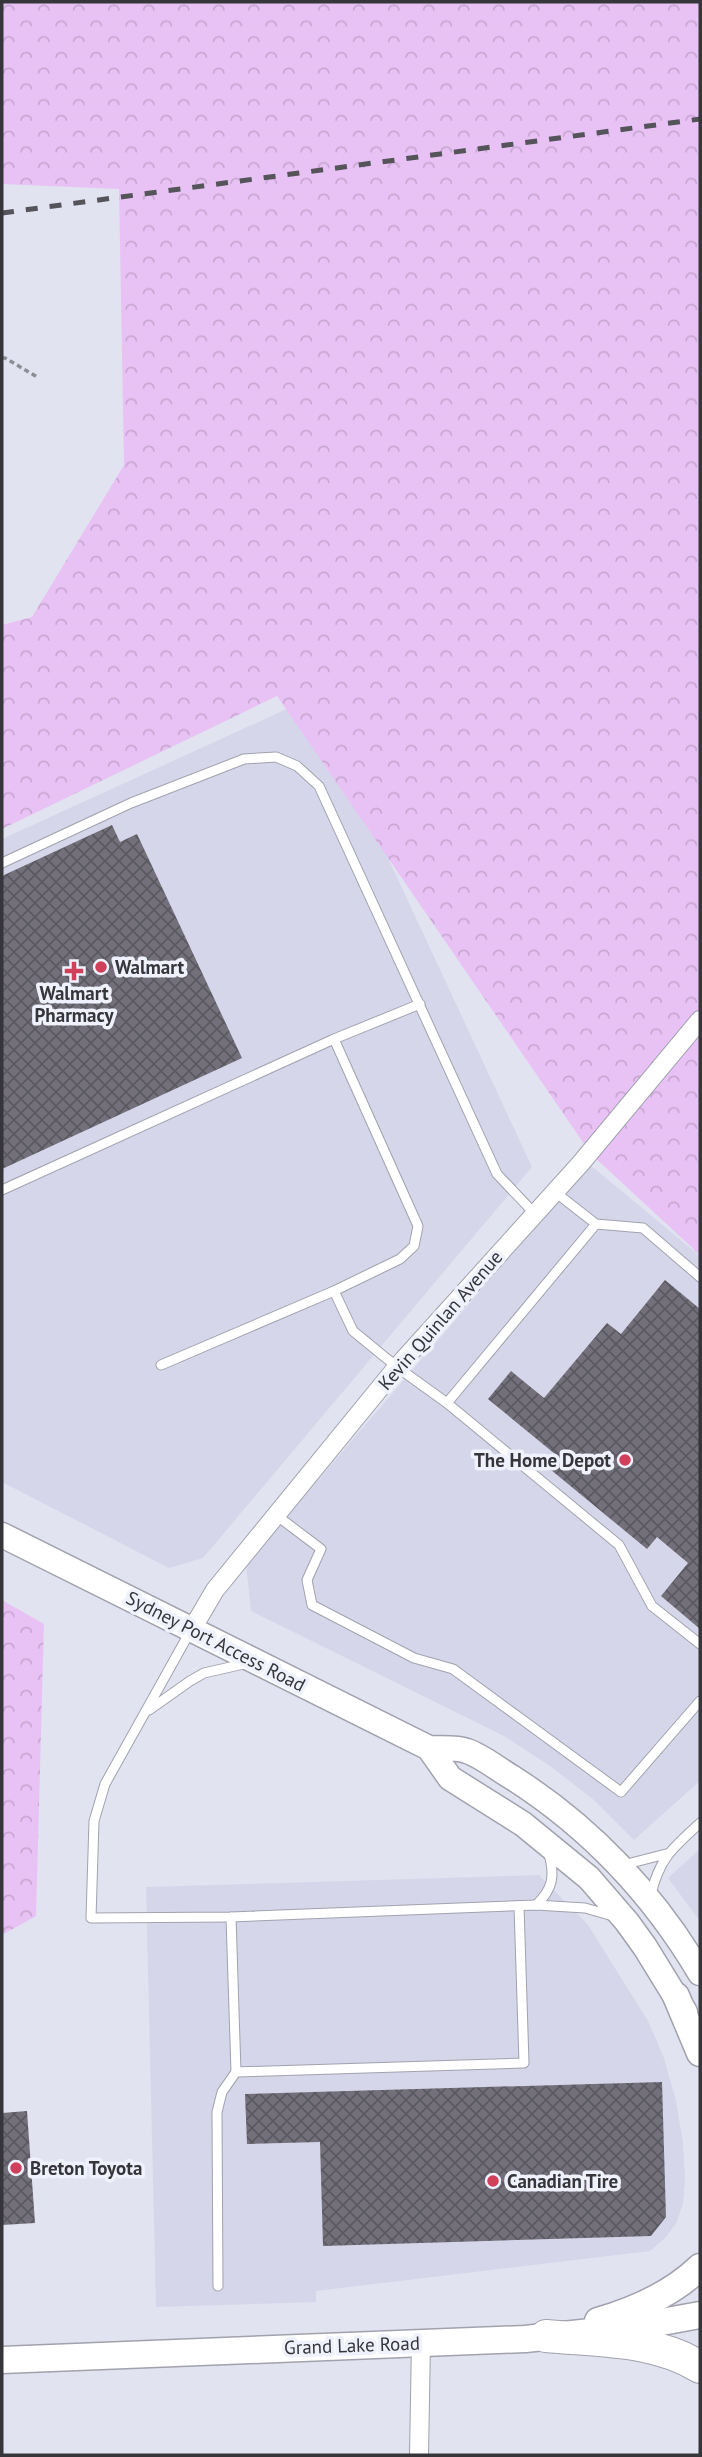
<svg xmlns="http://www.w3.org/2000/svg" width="702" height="2457" viewBox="0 0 702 2457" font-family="'PT Sans',sans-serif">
  <defs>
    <pattern id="forest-crowns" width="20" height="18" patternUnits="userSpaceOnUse" patternTransform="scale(1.75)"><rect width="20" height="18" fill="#e8c2f4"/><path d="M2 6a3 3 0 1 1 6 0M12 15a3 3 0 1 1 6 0" fill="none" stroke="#c8a7d2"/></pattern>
    <pattern id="building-cross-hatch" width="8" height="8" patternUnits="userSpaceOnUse" patternTransform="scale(1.75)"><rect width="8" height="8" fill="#73707b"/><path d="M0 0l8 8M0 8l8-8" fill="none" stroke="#5a5860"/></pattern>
  </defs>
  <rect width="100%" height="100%" fill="#e2e3f0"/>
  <g fill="#d5d6ea">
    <polygon points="313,697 532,1167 203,1558 169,1568 2,1482 2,839"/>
    <polygon points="589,1164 700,1256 700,1781 634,1840 594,1800 550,1766 504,1736 251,1611 246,1564"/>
    <polygon points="700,1849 700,1921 668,1878"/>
    <polygon points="539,1875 588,1925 648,2021 664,2058 676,2101 683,2143 685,2181 683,2203 677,2222 666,2237 650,2251 316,2291 316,2302 156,2307 146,1887"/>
  </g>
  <g fill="url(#forest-crowns)">
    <polygon points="2,2 700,2 700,1255 591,1154 277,696 2,829 2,625 32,617 124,465 119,189 2,184"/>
    <polygon points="2,1600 44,1624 36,1916 2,1935"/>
  </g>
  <g fill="url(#building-cross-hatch)">
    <polygon points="112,825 120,842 137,834 242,1058 2,1169 2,876"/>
    <polygon points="665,1280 700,1309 700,1629 661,1596 688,1563 657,1537 647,1549 545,1465 555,1454 488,1399 511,1371 544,1398 607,1323 621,1334"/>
    <polygon points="662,2082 666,2217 651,2236 323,2246 320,2142 247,2144 245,2094"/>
    <polygon points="27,2111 35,2223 2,2225 2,2113"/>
  </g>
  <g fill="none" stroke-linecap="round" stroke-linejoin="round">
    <defs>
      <g id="lane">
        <polyline points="2,863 131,803 244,759 276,757 297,766 319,786 497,1174 534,1213"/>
        <polyline points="334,1039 418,1226 414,1246 400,1259 334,1291"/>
        <polyline points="2,1190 334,1039 420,1004"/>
        <polyline points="555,1192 596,1224 643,1228 700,1277"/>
        <polyline points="161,1365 334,1291 353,1331 397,1367 447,1403 619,1545 652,1606 700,1644"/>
        <polyline points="447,1403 596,1224"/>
        <polyline points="276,1515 321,1549 307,1580 312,1605 414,1658 453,1669 621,1792 700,1701"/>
        <polyline points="191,1630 105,1784 94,1821 91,1918 231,1917 536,1905 585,1908 613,1916"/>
        <polyline points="149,1710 190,1681 204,1673 248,1663"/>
        <polyline points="623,1865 666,1854"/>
        <path d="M651,1894C660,1857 673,1848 700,1823"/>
        <path d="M536,1905C553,1889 555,1876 549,1854"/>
        <polyline points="231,1917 236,2072 524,2063 519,1906"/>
        <polyline points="218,2286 217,2112 222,2092 236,2072"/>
      </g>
      <g id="street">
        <polyline points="192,1629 215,1590 397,1367 581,1163 700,1020"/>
        <polyline points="419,2455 421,2342"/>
      </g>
      <g id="secondary">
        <path d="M2,1535L429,1748C441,1749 456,1747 467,1751C482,1756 499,1770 513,1778C591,1828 653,1894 700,1973"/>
        <polyline points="429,1748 450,1778 523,1824 589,1878 627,1922 645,1947 685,2012"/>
      </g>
      <g id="primary">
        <polyline points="676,1996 700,2053"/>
        <path d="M598,2321C636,2310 672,2294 700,2267"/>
        <polyline points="2,2360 525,2339 629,2328 700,2315"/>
      </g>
      <path id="highway" d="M546,2336C598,2341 655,2339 700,2367"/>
    </defs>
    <use href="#lane" stroke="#a1a2ae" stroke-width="11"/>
    <use href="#street" stroke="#a1a2ae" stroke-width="20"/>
    <use href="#secondary" stroke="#a1a2ae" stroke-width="27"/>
    <use href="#primary" stroke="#a1a2ae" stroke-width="29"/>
    <use href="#highway" stroke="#a1a2ae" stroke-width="34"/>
    <polyline stroke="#8d8d96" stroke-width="3.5" stroke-dasharray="5 3.5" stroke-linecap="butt" points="2,358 5,358 39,378"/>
    <use href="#lane" stroke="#fff" stroke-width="9"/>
    <use href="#street" stroke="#fff" stroke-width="18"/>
    <use href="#secondary" stroke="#fff" stroke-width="24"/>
    <use href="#primary" stroke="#fff" stroke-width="26"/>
    <use href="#highway" stroke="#fff" stroke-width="32"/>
    <polyline stroke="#54545a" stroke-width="5" stroke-dasharray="12 12" stroke-linecap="butt" points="2,213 700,119"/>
  </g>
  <g fill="#d0405b" stroke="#eff1fd" stroke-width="2.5">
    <circle cx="101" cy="967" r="7"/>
    <path d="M70.5 960.5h7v7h7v7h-7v7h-7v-7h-7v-7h7z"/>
    <circle cx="625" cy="1460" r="7"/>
    <circle cx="16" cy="2168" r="7"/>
    <circle cx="493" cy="2181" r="7"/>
  </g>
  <g text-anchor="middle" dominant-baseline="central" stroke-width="7" stroke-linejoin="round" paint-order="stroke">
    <g font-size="19" font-weight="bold" fill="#35353a" stroke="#eff1fd" text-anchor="start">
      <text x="115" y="967">Walmart</text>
      <text x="74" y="993" text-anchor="middle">Walmart<tspan x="74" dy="22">Pharmacy</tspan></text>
      <text x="611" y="1460" text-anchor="end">The Home Depot</text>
      <text x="30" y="2168">Breton Toyota</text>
      <text x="507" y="2181">Canadian Tire</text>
    </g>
    <g font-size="19" fill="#35353a" stroke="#eff1fd">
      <text transform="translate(440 1320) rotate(-49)">Kevin Quinlan Avenue</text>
      <text transform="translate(216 1641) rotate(27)">Sydney Port Access Road</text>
      <text transform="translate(352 2345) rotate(-2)">Grand Lake Road</text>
    </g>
  </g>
  <rect width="702" height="2457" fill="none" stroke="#35353a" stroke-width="7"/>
</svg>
